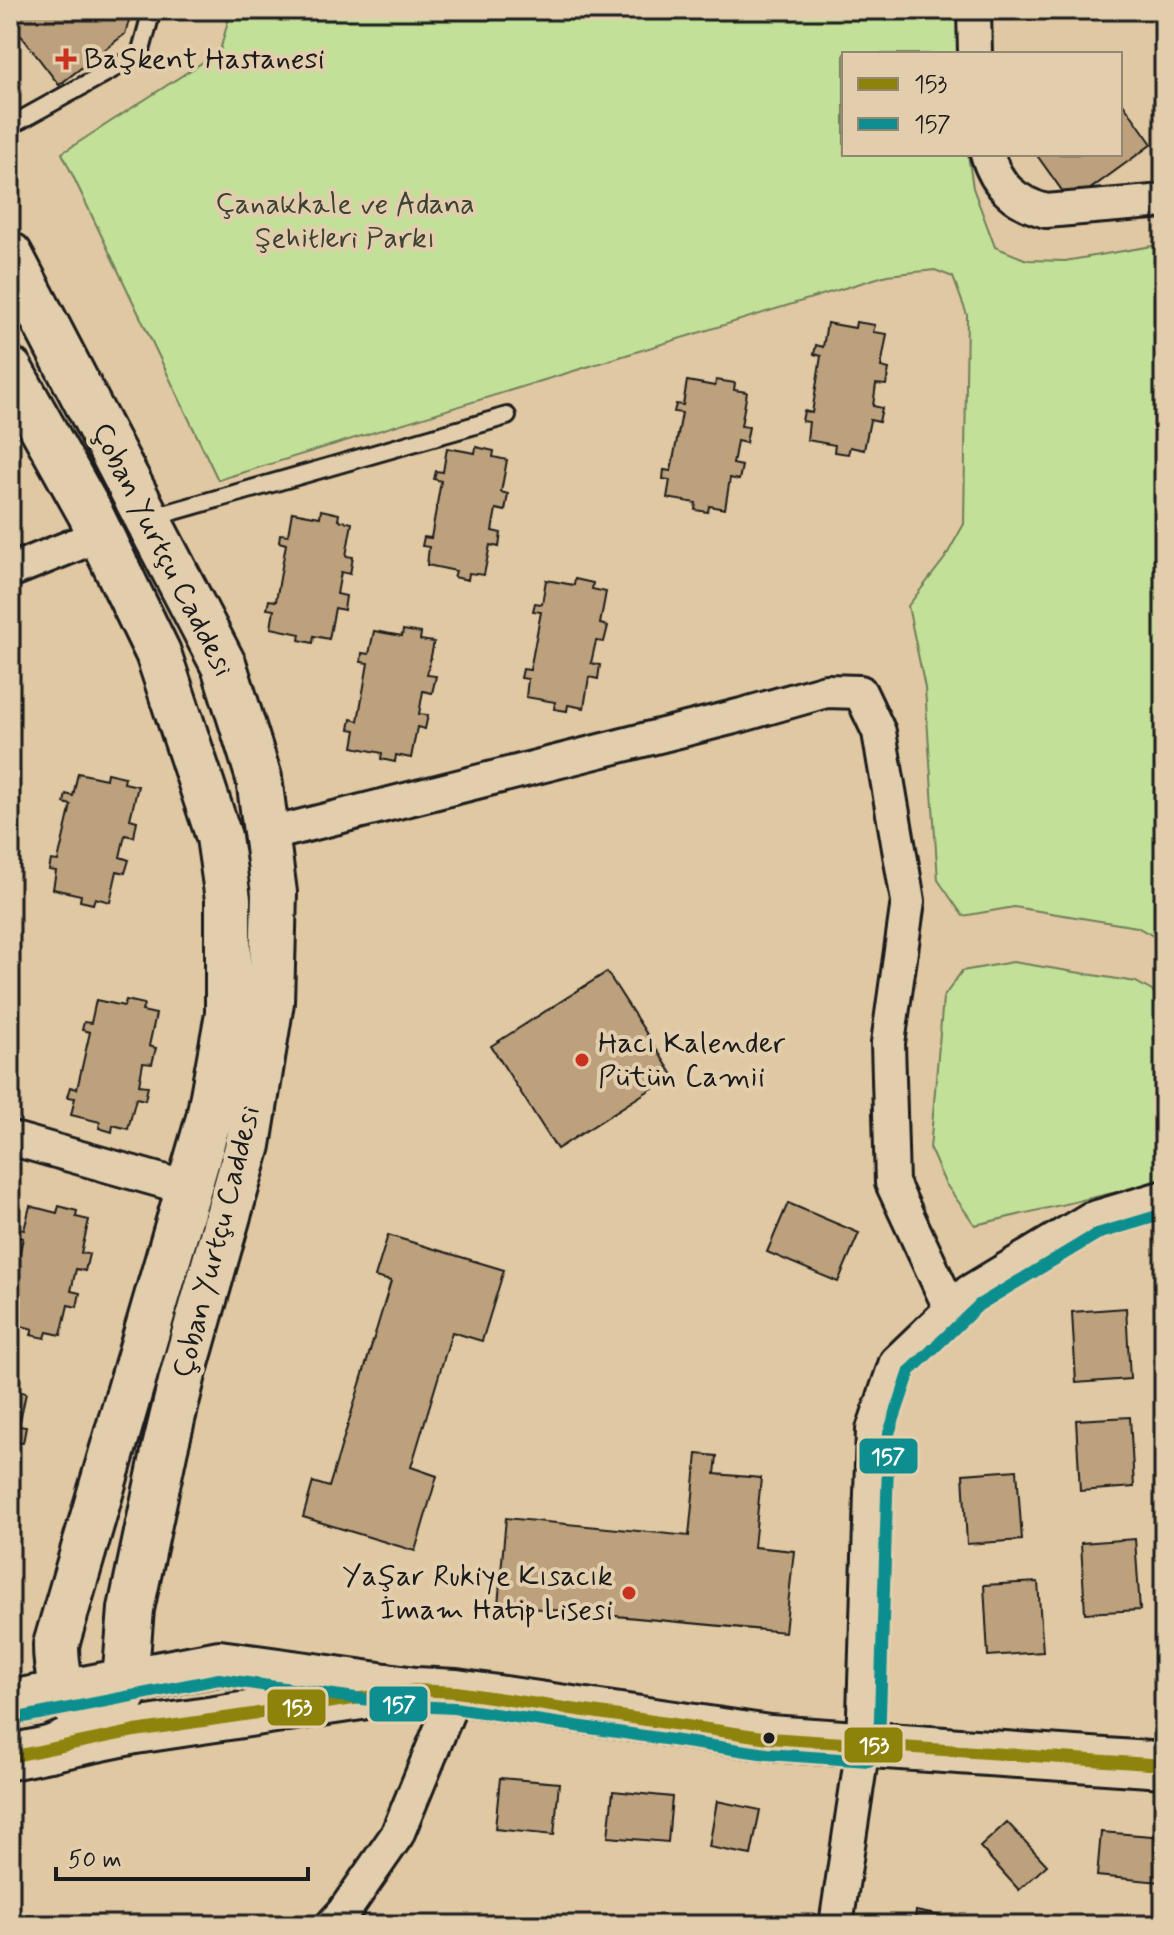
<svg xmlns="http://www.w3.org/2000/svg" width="1174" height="1935" viewBox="0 0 1174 1935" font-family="Mynerve,sans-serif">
  <rect width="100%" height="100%" fill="#e0c8a3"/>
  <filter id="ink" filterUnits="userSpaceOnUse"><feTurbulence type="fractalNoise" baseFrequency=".0125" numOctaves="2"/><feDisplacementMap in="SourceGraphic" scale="16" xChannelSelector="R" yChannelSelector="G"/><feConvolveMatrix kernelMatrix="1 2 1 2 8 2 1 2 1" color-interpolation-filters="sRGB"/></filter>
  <g filter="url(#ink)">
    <g fill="#c2e097" stroke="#6f7e5a" stroke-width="2">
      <polygon points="231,10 964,10 963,54 844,54 844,154 968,154 973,188 995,247 1027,260 1065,261 1164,244 1164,942 1137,927 1014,907 963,916 938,880 925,688 908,606 945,558 964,524 967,315 953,277 935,270 887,275 218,480 62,153 220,51"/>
      <polygon points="1013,962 1136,982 1164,998 1164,1181 975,1225 945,1183 930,1149 943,998 962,971"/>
    </g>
    <g fill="#bca17b" stroke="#1c1c1c" stroke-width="2">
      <polygon points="10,10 132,10 125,34 59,85 10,21"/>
      <polygon points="1120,99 1152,144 1071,203 1036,154 1120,154"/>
      <polygon points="856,322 875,325 873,332 887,334 881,367 889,369 886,385 876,384 873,406 882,408 879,422 870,420 864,450 850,447 848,454 834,452 835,445 807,440 809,422 802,421 804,411 812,413 821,356 814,354 816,345 823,347 827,323 855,328"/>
      <polygon points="716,380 735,383 734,390 747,392 741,426 749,427 746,443 737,441 733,464 742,466 739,480 730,478 725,509 709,506 708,512 695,510 696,503 667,498 670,480 663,479 664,470 671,471 682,413 674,412 676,404 683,405 687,381 715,386"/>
      <polygon points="476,447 494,451 493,457 507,460 501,492 508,494 505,511 496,509 492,531 501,533 499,547 490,545 484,575 469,573 468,580 454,577 456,571 427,565 429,547 422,546 424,537 431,538 441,481 434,479 436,471 443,472 447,448 475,453"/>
      <polygon points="321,510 339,514 338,520 352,523 346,556 353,557 350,574 341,572 337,594 346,596 344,610 335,608 329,639 314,636 313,643 299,640 300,634 271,628 274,610 267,609 269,600 276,601 286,544 279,542 280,534 288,535 292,512 320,517"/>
      <polygon points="575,579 593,583 592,589 606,592 600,624 608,626 604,642 596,641 591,663 600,665 598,679 589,677 584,708 568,705 567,711 554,709 555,702 526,697 528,679 521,678 523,669 530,670 541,612 533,611 535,603 542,604 546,580 574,585"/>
      <polygon points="403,630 421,633 420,640 434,642 427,675 436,676 432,693 423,691 419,714 428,715 425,729 417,727 411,758 396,755 395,762 381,759 382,753 353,747 356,730 349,729 351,719 358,721 368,663 361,662 362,653 369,654 374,631 402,636"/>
      <polygon points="78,773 106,779 107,773 125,777 124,783 138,786 130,819 137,821 134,837 125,835 120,857 129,860 125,873 117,871 110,902 95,898 93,904 80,901 81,895 53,889 56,871 49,870 51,860 58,861 71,805 64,803 66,794 73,796"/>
      <polygon points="607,972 673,1075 557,1149 491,1046"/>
      <polygon points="96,1000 124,1006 126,1000 144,1004 142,1011 156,1014 149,1046 156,1048 152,1064 143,1063 139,1085 148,1086 145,1100 136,1098 128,1129 113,1125 112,1132 99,1128 100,1122 71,1115 75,1098 67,1097 70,1087 77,1089 90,1032 82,1030 84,1022 91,1023"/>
      <polygon points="788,1203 859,1233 838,1282 767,1252"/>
      <polygon points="30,1206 57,1213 59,1206 77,1211 76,1217 89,1220 81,1253 89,1254 85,1271 76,1269 71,1291 80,1293 77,1307 68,1305 61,1335 47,1332 45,1338 31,1335 33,1329 10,1323 10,1295 23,1238 15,1237 17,1228 24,1230"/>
      <polygon points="388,1235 504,1270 482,1341 452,1332 411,1467 437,1476 415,1551 303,1517 313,1482 329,1487 391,1281 375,1277"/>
      <polygon points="1126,1308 1130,1379 1076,1383 1072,1312"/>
      <polygon points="10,1382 14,1383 13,1390 26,1393 19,1426 26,1427 23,1443 14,1442 10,1457"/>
      <polygon points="1130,1417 1134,1487 1080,1491 1076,1420"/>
      <polygon points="697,1454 717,1456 715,1474 761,1478 754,1547 794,1551 785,1632 498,1605 506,1518 689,1536"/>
      <polygon points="1017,1470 1022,1540 967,1544 963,1474"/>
      <polygon points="1135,1539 1140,1610 1085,1613 1081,1543"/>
      <polygon points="1038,1582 1043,1652 988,1656 984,1585"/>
      <polygon points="500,1778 559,1783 554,1835 495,1829"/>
      <polygon points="613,1791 672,1797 668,1842 608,1837"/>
      <polygon points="717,1801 760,1810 751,1855 709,1847"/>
      <polygon points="1007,1822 1047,1865 1019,1890 980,1847"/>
      <polygon points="1101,1832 1164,1837 1160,1882 1097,1876"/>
      <polygon points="916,1911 966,1921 965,1925 914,1925"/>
    </g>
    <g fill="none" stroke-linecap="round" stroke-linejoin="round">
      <defs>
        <g id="service">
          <polyline points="10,126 140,54 152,10"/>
          <polyline points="150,518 507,416"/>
        </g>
        <g id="minor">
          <polyline points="974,10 975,54"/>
          <path d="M987,154C997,186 1014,202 1046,211L1164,201"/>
          <polyline points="10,571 100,535"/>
          <polyline points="267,835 742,715 826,691 860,692 879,732 908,901 888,1043 892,1183 951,1310"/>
          <polyline points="10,1138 187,1188"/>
          <polyline points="332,1925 343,1913 397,1835 456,1692"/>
          <polyline points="836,1925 863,1746 873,1430 896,1362 969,1292 1090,1219 1164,1197"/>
        </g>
        <g id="secondary">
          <polyline points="10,255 224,666 259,778 274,893 271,1002 248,1145 183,1374 165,1448 131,1609 124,1694 112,1716 83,1735 50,1749"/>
          <path d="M10,370L90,513L158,653L219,837L228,899V1014L209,1118L56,1645C56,1693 75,1723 125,1729"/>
          <polyline points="10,1703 219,1663 415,1690 456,1692 769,1738 1164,1765"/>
          <polyline points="10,1757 135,1731 361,1697"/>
        </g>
      </defs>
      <use href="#service" stroke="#1c1c1c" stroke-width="22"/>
      <use href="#minor" stroke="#1c1c1c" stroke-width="38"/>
      <use href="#secondary" stroke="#1c1c1c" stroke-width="50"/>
      <use href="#service" stroke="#e2cead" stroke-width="16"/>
      <use href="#minor" stroke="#e2cead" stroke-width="32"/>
      <use href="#secondary" stroke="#e2cead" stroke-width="44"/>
      <defs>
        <polyline id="bus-1" points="10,1757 135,1731 415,1690 456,1692 769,1738 1164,1765"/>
        <polyline id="bus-2" points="13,1719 219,1679 413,1706 454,1708 767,1754 869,1761 876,1755 879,1747 889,1433 910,1371 979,1305 1097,1234 1164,1214"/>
      </defs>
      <use href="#bus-1" stroke="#e2cead" stroke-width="18"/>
      <use href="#bus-2" stroke="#e2cead" stroke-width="18"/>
      <use href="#bus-1" stroke="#8e830a" stroke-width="12"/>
      <use href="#bus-2" stroke="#0e8e8e" stroke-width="12"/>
    </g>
  </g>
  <g fill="#c8321e" stroke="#e2cead" stroke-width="3">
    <path d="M62 47h8v8h8v8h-8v8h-8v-8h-8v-8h8z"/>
    <circle cx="582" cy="1060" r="8"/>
    <circle cx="629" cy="1593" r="8"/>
  </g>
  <circle fill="#1c1c1c" stroke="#e2cead" stroke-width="3" cx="769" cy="1738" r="7"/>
  <g text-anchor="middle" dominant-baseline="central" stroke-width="8" stroke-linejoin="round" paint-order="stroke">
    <g font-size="30" fill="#1c1c1c" stroke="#e2cead" text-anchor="start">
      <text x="84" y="59">Başkent Hastanesi</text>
      <text x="598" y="1043">Hacı Kalender<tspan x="598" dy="34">Pütün Camii</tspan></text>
      <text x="613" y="1576" text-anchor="end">Yaşar Rukiye Kısacık<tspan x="613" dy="34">İmam Hatip Lisesi</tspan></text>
    </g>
    <g font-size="30" fill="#3d4335" stroke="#e2cead">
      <text x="345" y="204">Çanakkale ve Adana<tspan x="345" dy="34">Şehitleri Parkı</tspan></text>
    </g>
    <g font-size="30" fill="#1c1c1c" stroke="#e2cead">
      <text transform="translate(162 550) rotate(63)">Çoban Yurtçu Caddesi</text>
      <text transform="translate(217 1242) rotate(-76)">Çoban Yurtçu Caddesi</text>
    </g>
  </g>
  <g stroke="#e2cead" stroke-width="3">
    <rect x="858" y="1437" width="61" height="38" rx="8" fill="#0e8e8e"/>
    <rect x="368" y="1685" width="61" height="38" rx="8" fill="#0e8e8e"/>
    <rect x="266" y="1688" width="61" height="39" rx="8" fill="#8e830a"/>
    <rect x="843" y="1726" width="61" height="38" rx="8" fill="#8e830a"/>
  </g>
  <g font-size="22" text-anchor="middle" font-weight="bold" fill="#fff">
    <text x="888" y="1464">157</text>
    <text x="399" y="1712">157</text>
    <text x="297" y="1715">153</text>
    <text x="874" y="1753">153</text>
  </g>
  <rect width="1174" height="1935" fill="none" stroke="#e2cead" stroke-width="40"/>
  <rect x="20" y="20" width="1134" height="1895" fill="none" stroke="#1c1c1c" stroke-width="3" filter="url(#ink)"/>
  <rect x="842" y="52" width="280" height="104" fill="#e2cead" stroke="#938773" stroke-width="2"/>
  <rect x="858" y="78" width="40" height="12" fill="#8e830a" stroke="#938773" stroke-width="2"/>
  <text x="914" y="92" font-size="24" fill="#1c1c1c">153</text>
  <rect x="858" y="118" width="40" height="12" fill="#0e8e8e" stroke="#938773" stroke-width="2"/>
  <text x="914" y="132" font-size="24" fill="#1c1c1c">157</text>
  <path d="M56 1867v12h252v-12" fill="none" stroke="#1c1c1c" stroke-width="4"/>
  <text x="68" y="1867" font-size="24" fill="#1c1c1c" stroke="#e2cead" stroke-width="6" paint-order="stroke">50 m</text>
</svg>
